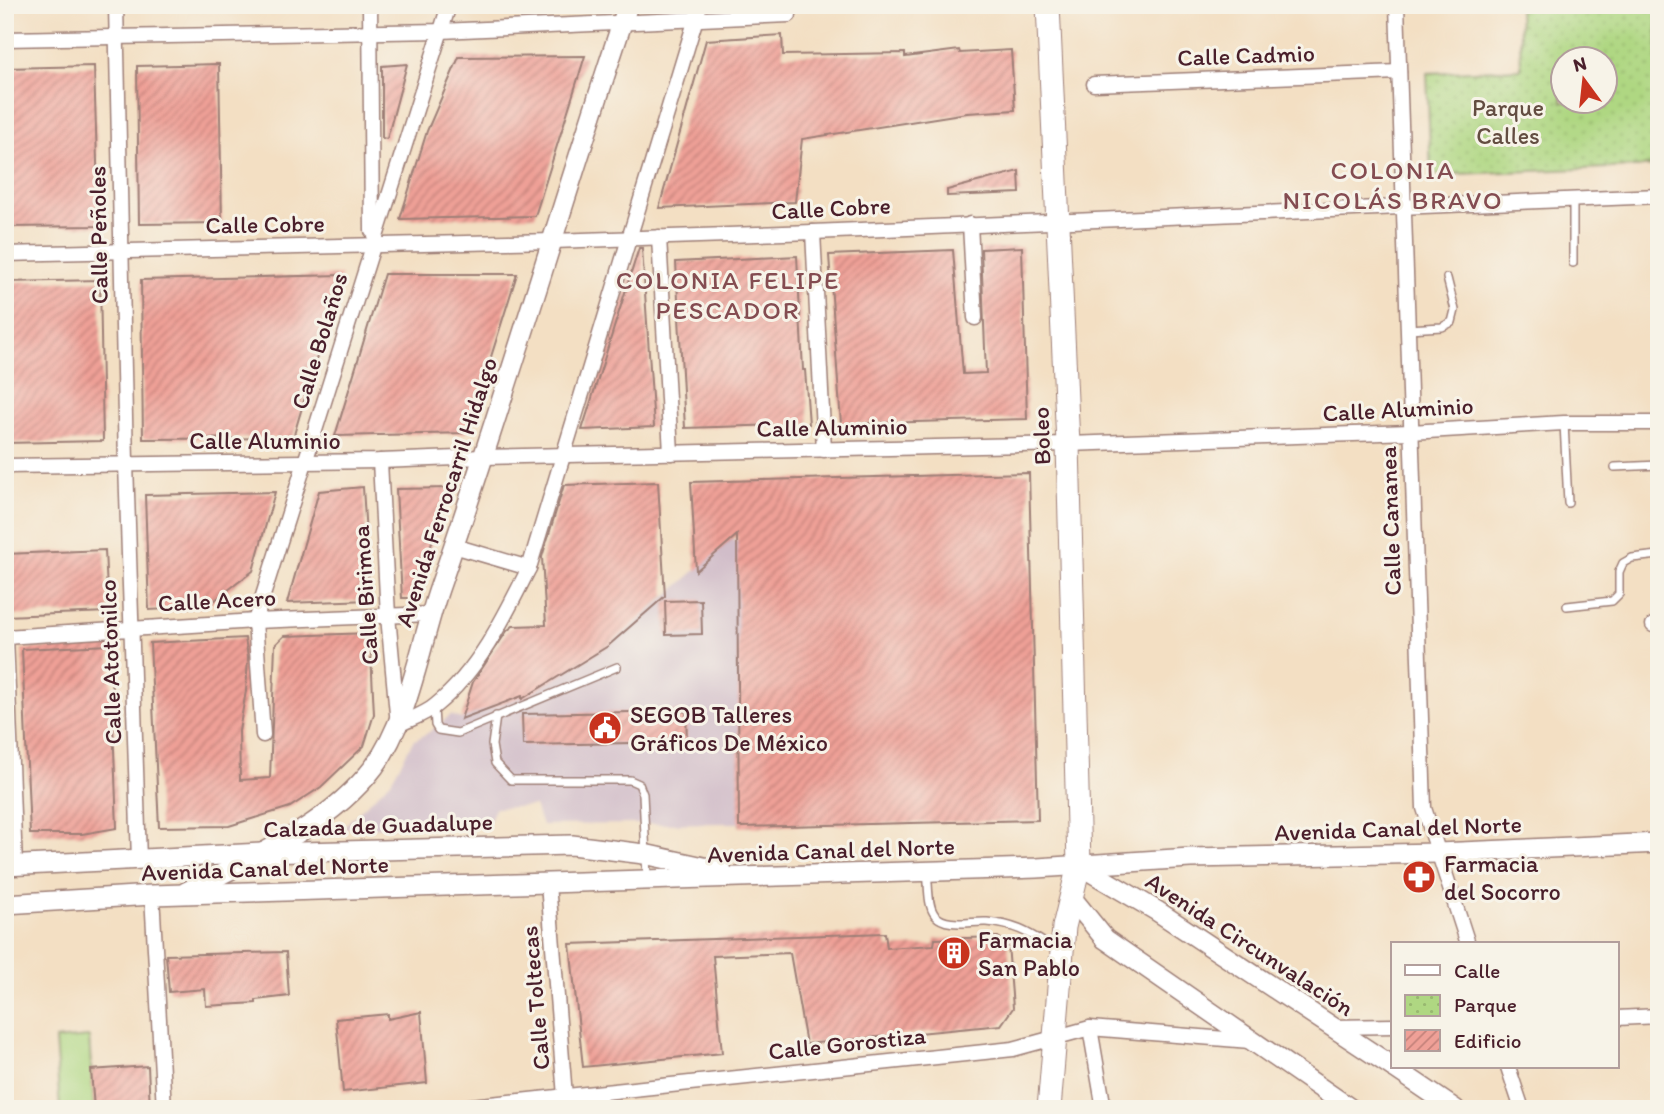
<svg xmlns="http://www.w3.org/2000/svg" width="1664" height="1114" viewBox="0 0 1664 1114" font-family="Itim,sans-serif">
  <defs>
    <pattern id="park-dots" width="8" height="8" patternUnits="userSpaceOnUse" patternTransform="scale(1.75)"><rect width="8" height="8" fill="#afd782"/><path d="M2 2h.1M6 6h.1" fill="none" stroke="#98b870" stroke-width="1.8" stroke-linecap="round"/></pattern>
    <pattern id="building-hatch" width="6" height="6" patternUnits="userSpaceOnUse" patternTransform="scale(1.75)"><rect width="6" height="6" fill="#efa097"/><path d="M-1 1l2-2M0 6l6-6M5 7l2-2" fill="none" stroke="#c4827b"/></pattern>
  </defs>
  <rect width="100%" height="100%" fill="#f7f3e8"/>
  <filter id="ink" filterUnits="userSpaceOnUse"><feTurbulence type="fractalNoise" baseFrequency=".0143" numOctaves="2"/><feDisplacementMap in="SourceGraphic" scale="14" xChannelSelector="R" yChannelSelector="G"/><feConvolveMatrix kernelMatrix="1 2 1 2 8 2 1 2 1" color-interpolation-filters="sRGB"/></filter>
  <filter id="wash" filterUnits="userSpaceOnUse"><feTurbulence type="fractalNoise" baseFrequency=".00686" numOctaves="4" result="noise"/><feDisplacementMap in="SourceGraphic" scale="28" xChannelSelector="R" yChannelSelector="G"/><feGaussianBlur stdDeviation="1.57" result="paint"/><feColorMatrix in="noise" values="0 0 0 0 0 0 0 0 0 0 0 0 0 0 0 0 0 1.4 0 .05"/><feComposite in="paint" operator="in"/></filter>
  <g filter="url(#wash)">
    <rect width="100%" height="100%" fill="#f3dfc3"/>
    <polygon fill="#d1bdc9" points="1030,533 1034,820 542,825 534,806 495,808 488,825 342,828 391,781 413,741 428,733 451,715 461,719 532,691 610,645 731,540"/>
    <polygon fill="#afd782" stroke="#7c7b56" stroke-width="2" points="89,1037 94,1109 60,1109 55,1040"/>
    <path fill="url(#park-dots)" stroke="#7c7b56" stroke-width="2" fill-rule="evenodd" d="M1519,5H1657L1659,166L1431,175L1427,73L1521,69ZM1562,60H1604V102H1562Z"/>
    <g id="blocks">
      <g fill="url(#building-hatch)">
        <polygon points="782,35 783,55 905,53 905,57 959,50 960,53 1011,50 1015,110 967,113 802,139 795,202 659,208 706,40"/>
        <polygon points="585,56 535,216 400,219 427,131 459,57"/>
        <polygon points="219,64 222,223 139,224 137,66"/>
        <polygon points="407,64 387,139 382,138 382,66"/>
        <polygon points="94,66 99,226 5,227 5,68"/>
        <polygon points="1019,171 1020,193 947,196 947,190"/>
        <polygon points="1022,247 1027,419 841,424 829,255 953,250 963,374 986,373 981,249"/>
        <polygon points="639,248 642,248 654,427 582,430"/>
        <polygon points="797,256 803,370 805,370 809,424 685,428 676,262"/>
        <polygon points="384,274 517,274 467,433 335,436"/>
        <polygon points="341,275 293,438 143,439 141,280"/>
        <polygon points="100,280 103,441 5,443 5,282"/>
        <polygon points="1029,473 1038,820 739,827 737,535 696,571 691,482"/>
        <polygon points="658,482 665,596 608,646 522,699 522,696 461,719 473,682 507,631 513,626 546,625 542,557 564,485"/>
        <polygon points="363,487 370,600 287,603 319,491"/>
        <polygon points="449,488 414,598 402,598 396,489"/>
        <polygon points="275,492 253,571 206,607 149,610 145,495"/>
        <polygon points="105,550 108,612 5,616 5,554"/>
        <polygon points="701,600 702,634 666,635 665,601"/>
        <polygon points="370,633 374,714 364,746 321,787 290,807 229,826 159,827 150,643 245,638 248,657 246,691 239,731 240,780 270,778 275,645 284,636"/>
        <polygon points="110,645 117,828 82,834 30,834 22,649"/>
        <polygon points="686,711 687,742 523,745 522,714"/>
        <polygon points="885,933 887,948 934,945 935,939 998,937 1008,944 1013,1008 1001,1025 806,1044 790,953 713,956 722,1053 583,1067 570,944"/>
        <polygon points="286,952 289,996 256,1000 256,1003 206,1006 205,989 169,992 166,955"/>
        <polygon points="421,1012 427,1083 343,1092 336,1019 388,1014 388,1019"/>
        <polygon points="148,1066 150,1109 94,1109 91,1070"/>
      </g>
    </g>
  </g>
  <g filter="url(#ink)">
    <use href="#blocks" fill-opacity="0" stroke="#9e7f77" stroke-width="2"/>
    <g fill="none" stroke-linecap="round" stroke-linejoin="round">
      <defs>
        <g id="lane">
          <polyline points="1573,200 1573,263"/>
          <polyline points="1408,329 1442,327 1452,322 1455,310 1447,278"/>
          <polyline points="1564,423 1568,503"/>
          <polyline points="1615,467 1659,465"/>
          <polyline points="1567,606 1612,601 1619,594 1619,572 1623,563 1632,558 1659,555"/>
          <polyline points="434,708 435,725 438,730 458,733 617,667"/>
          <polyline points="496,716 492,745 495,763 511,780 630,780 639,784 643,794 647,877"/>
          <path d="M927,872C929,884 927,906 935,915C946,928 971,921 987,922C1020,925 1031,935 1058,951"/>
        </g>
        <g id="street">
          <polyline points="116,5 126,463 139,860"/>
          <polyline points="370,5 372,231"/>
          <polyline points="1397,5 1424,808 1468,944"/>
          <polyline points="5,39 441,31 789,15"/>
          <polyline points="1094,84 1399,72"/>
          <polyline points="970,224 975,318"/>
          <polyline points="813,232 824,450"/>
          <polyline points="659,237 671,453"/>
          <polyline points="5,254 553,241 813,232 1659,196"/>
          <path d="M380,461L388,616L398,725C410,719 426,714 436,705C479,670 505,616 529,568L700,5"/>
          <polyline points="5,466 380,461 483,457 1068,444 1410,432 1564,423 1659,423"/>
          <polyline points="454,546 529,568"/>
          <polyline points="1653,625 1659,625"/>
          <polyline points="5,637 255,621 431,614"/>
          <polyline points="6,637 15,865"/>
          <polyline points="263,735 255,621 449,5"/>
          <polyline points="548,884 566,1109"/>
          <polyline points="152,895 164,1109"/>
          <polyline points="1617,1018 1659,1016"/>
          <polyline points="1333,1027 1393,1026"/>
          <polyline points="1090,1028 1104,1109"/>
          <polyline points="1508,1067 1522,1109"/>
          <polyline points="443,1109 1013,1049 1090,1028 1250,1041"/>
        </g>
        <g id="secondary">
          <polyline points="1079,865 1157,911 1393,1067"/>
          <polyline points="5,866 262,853 572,845 644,854 722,871"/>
          <path d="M186,892C252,858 328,827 374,767C409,720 420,645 439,589C506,396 563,199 628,5"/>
          <polyline points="1071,897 1105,939 1351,1109"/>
          <polyline points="5,904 152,895 1037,868 1190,858 1438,853 1659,843"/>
          <polyline points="1393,1067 1455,1109"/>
        </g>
        <polyline id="primary" points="1048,5 1068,444 1079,865 1064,927 1049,1109"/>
      </defs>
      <use href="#lane" stroke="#9e7f77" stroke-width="10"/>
      <use href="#street" stroke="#9e7f77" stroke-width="17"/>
      <use href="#secondary" stroke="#9e7f77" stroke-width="22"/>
      <use href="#primary" stroke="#9e7f77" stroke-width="25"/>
      <use href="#lane" stroke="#fff" stroke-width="7"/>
      <use href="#street" stroke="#fff" stroke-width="14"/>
      <use href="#secondary" stroke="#fff" stroke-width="19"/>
      <use href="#primary" stroke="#fff" stroke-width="23"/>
    </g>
  </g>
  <defs>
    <symbol id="civic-disc" viewBox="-11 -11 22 22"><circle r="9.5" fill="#c8321e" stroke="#f7f3e8"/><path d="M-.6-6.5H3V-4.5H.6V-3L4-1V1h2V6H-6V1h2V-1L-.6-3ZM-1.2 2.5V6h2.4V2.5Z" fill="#fff"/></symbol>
    <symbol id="pharmacy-disc" viewBox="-11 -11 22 22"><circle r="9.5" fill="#c8321e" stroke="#f7f3e8"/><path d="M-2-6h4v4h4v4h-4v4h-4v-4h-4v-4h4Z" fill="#fff"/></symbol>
    <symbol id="building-disc" viewBox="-11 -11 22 22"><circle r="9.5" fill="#c8321e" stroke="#f7f3e8"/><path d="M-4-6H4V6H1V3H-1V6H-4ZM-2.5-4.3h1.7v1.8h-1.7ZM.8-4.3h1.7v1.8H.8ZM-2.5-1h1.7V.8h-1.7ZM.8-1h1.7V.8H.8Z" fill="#fff"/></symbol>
  </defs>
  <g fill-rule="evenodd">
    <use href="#civic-disc" x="586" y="709" width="38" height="38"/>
    <use href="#pharmacy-disc" x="1400" y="858" width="38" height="38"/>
    <use href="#building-disc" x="935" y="934" width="38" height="38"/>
  </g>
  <g text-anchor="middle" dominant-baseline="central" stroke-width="6" stroke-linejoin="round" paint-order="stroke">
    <g font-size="24" fill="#4a1f2b" stroke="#f7f3e8">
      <text transform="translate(1246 55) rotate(-2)">Calle Cadmio</text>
      <text transform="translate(831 208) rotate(-3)">Calle Cobre</text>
      <text transform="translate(265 224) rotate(-1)">Calle Cobre</text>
      <text transform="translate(98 235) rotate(-91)">Calle Peñoles</text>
      <text transform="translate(319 341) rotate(-73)">Calle Bolaños</text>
      <text transform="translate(1398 409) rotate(-3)">Calle Aluminio</text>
      <text transform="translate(832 427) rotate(-1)">Calle Aluminio</text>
      <text transform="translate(1041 436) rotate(-92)">Boleo</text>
      <text x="265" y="440">Calle Aluminio</text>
      <text transform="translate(446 492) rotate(-72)">Avenida Ferrocarril Hidalgo</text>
      <text transform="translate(1390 521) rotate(-92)">Calle Cananea</text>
      <text transform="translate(365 595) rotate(-94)">Calle Birimoa</text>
      <text transform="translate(217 600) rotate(-3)">Calle Acero</text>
      <text transform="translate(110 662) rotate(-92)">Calle Atotonilco</text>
      <text transform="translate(378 825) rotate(-2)">Calzada de Guadalupe</text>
      <text transform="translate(1398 828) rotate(-2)">Avenida Canal del Norte</text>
      <text transform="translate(831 850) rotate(-2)">Avenida Canal del Norte</text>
      <text transform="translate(265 868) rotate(-2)">Avenida Canal del Norte</text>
      <text transform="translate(1250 944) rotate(33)">Avenida Circunvalación</text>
      <text transform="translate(535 998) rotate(-95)">Calle Toltecas</text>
      <text transform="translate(847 1043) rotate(-6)">Calle Gorostiza</text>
    </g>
    <g font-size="24" fill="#634d41" stroke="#f7f3e8">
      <text x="1508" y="107">Parque<tspan x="1508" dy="28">Calles</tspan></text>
    </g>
    <g font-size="24" fill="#4a1f2b" stroke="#f7f3e8" text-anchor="start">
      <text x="630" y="714">SEGOB Talleres<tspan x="630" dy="28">Gráficos De México</tspan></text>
      <text x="1444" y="863">Farmacia<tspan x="1444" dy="28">del Socorro</tspan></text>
      <text x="978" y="939">Farmacia<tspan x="978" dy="28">San Pablo</tspan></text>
    </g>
    <g font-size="26" letter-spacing="2" fill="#844c51" stroke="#f7f3e8">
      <text x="1393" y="170">COLONIA<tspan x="1393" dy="30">NICOLÁS BRAVO</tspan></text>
      <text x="728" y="280">COLONIA FELIPE<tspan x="728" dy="30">PESCADOR</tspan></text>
    </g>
  </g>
  <rect width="1664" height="1114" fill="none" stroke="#f7f3e8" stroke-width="28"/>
  <rect x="1391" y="942" width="228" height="126" fill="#f7f3e8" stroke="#b29e9c" stroke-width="2"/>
  <rect x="1405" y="965" width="35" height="10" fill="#ffffff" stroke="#b29e9c" stroke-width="2"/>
  <text x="1454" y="978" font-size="21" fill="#4a1f2b">Calle</text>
  <rect x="1405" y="995" width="35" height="21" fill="url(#park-dots)" stroke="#b29e9c" stroke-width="2"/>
  <text x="1454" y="1012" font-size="21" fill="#4a1f2b">Parque</text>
  <rect x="1405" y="1030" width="35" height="21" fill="url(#building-hatch)" stroke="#b29e9c" stroke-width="2"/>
  <text x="1454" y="1048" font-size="21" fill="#4a1f2b">Edificio</text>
  <g transform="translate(1584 80) rotate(345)"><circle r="33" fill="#f7f3e8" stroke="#b29e9c" stroke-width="2"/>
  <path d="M0-5L12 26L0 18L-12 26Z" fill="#c8321e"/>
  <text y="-10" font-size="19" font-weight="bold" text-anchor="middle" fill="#4a1f2b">N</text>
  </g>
</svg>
